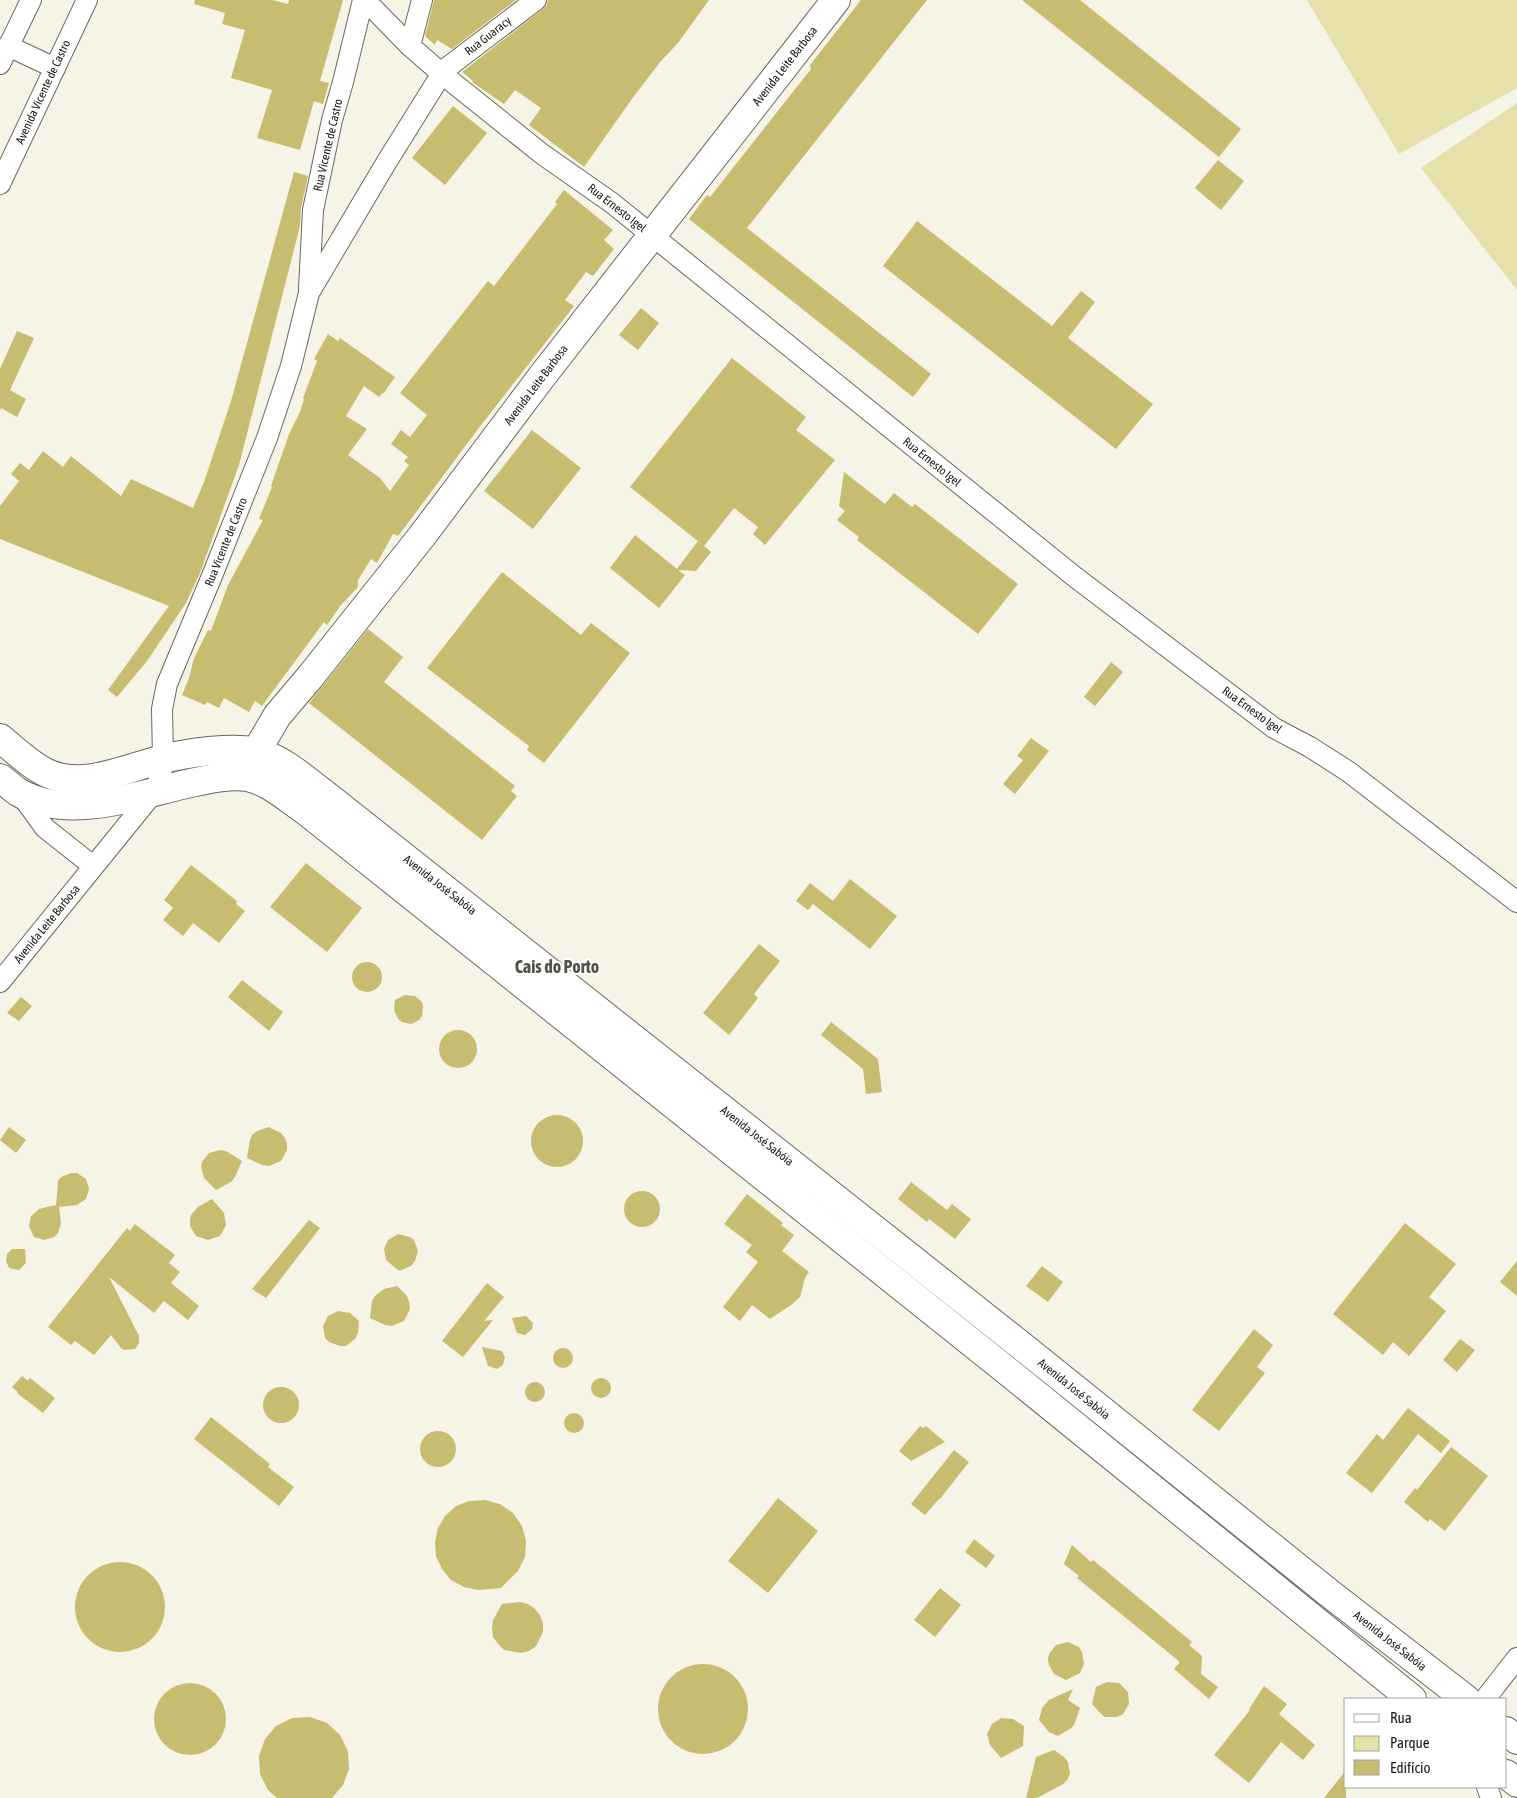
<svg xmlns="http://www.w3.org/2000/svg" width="1517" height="1798" viewBox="0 0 1517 1798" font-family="'Asap Condensed',sans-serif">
  <rect width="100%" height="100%" fill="#f6f4e6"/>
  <g fill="#e6e0ab">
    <polygon points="1307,0 1517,0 1517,88 1399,154"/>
    <polygon points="1517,103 1517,290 1421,168"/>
  </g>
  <g fill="#c6bd70">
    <polygon points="195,0 272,0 288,4 289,0 343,0 320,81 329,83 323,104 314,101 300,150 257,138 272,90 231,78 245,30 222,24 225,13 194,4"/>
    <polygon points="434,0 516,0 452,49 437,40 435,45 425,36"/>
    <polygon points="548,0 709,0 678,43 661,61 634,96 584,167 529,125 541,108 515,90 504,104 472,82 473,81 462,72 543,9 547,5"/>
    <polygon points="861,0 927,0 747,228 931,374 913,397 689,219 707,195 710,197 811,69 810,65"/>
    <polygon points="1022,0 1080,0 1241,129 1219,157"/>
    <polygon points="453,106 487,133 445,185 412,158"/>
    <polygon points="1218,160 1244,181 1221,210 1195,188"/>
    <polygon points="294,172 308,176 301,208 300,226 239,465 200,573 186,603 147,661 117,697 108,690 169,606 0,539 0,506 19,481 11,474 20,463 29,470 43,451 63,467 71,456 121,496 131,479 193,508 204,482 231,401"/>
    <polygon points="564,190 613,230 604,240 614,249 593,276 586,272 565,300 574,306 478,429 408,523 398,536 393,534 377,563 371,559 358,580 358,587 341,605 327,625 324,622 262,706 255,701 249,712 224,698 219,708 207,702 205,705 182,695 189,678 194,658 208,630 211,631 228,585 263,520 259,519 272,487 271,486 289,434 300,412 304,399 303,398 317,361 314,359 328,334 338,341 340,338 395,377 383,394 382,393 379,397 364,386 346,416 367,429 348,455 380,478 390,491 409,465 404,461 408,457 391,444 401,430 410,437 427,415 400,393 488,281 494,286 557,204 555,202"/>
    <polygon points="917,221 1052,326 1081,291 1095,302 1068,338 1153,404 1116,449 883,266"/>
    <polygon points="641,308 659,323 638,350 619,335"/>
    <polygon points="17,331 34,338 10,390 26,399 17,417 1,408 0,411 0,369"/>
    <polygon points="732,358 806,417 796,430 835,460 765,545 753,534 758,527 734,508 704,546 630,487"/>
    <polygon points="532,430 581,468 533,529 484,491"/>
    <polygon points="844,472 885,504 894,493 912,507 915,504 1018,584 978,634 857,540 859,537 837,520 845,511 839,506"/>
    <polygon points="635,535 677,569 698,541 711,552 696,571 678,570 685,575 659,608 610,568"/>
    <polygon points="502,572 581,635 591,623 630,653 544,763 527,750 529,746 427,668"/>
    <polygon points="368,629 403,657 384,682 515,786 511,791 517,796 482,840 309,703"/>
    <polygon points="1111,662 1123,672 1095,706 1084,697"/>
    <polygon points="1031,738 1049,751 1015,794 1003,784 1023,760 1017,756"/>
    <polygon points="306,863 362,908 327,952 270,907"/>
    <polygon points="191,865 237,901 236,904 245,911 219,943 193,923 183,936 163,920 173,908 164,900"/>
    <polygon points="850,879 897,916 870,949 813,904 808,910 796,901 810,883 833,901"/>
    <polygon points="759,944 780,961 754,994 758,998 729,1035 703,1013"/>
    <circle cx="367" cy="977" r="15"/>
    <polygon points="242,980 283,1012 269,1031 228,997"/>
    <polygon points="405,995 415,996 422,1002 423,1007 422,1016 419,1020 411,1024 402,1022 398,1019 394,1010 395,1000"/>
    <polygon points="21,997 32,1006 19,1021 7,1013"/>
    <polygon points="831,1022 878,1059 882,1092 866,1094 863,1069 821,1035"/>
    <circle cx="458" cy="1049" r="19"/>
    <circle cx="557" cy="1141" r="26"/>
    <polygon points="9,1127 26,1140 16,1153 0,1140"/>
    <polygon points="269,1127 281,1133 285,1138 287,1144 287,1150 281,1161 269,1166 262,1165 247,1158 250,1140 252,1135 257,1131"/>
    <polygon points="220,1150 226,1151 242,1161 235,1177 231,1182 216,1190 204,1178 201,1167 202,1162 209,1153"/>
    <polygon points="71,1173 77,1173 86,1179 89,1189 86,1199 77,1205 59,1207 61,1223 58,1233 54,1237 44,1240 34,1237 29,1226 31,1216 39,1209 56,1205 58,1181 61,1177"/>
    <polygon points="911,1182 947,1210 952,1204 971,1219 955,1239 929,1219 927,1222 898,1199"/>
    <circle cx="642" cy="1209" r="18"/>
    <polygon points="747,1194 783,1223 781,1225 794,1235 782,1251 809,1272 805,1278 800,1297 791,1305 770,1319 752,1305 740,1321 723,1307 758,1262 746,1252 752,1245 724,1224"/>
    <polygon points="212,1199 224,1213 226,1225 220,1236 208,1240 196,1236 190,1226 190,1220 191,1215 198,1207"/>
    <polygon points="309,1220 320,1228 266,1298 252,1289"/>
    <polygon points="1405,1223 1456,1264 1429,1297 1446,1311 1409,1356 1393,1342 1383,1355 1333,1314"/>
    <polygon points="135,1224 175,1255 169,1263 180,1272 171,1283 199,1306 188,1320 164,1301 154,1313 109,1277 139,1336 139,1343 135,1349 124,1350 121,1348 111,1335 94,1355 75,1341 71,1345 48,1327 127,1228 130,1231"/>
    <polygon points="398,1234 410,1237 414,1240 418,1251 415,1261 411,1266 399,1271 386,1260 384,1249 388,1240"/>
    <polygon points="12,1249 25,1249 26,1263 19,1270 9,1268 6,1261 7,1254"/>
    <polygon points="1517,1261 1517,1296 1500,1282"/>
    <polygon points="1042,1266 1063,1282 1048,1302 1026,1286"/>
    <polygon points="487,1283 504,1297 484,1321 493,1320 463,1357 442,1341"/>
    <polygon points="397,1286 407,1296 409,1302 410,1309 404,1321 392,1326 385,1325 370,1318 372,1301 375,1296 384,1289"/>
    <polygon points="338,1311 350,1313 359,1321 358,1333 355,1339 346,1346 340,1346 329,1342 325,1338 323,1326 328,1316"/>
    <polygon points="526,1316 533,1323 532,1329 525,1335 517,1333 512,1318"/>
    <polygon points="1254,1329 1273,1345 1257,1367 1265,1373 1219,1431 1192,1410"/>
    <polygon points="1460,1339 1475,1350 1457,1372 1443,1360"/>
    <polygon points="482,1347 502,1351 505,1357 503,1365 497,1369 488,1366"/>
    <circle cx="563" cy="1358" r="10"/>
    <polygon points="22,1376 28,1381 30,1378 55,1398 43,1413 17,1393 18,1392 12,1387"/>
    <circle cx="601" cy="1388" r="10"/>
    <circle cx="535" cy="1392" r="10"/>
    <circle cx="281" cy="1405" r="18"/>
    <polygon points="1408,1408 1450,1441 1441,1453 1418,1434 1372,1493 1346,1473 1377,1434 1383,1440"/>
    <circle cx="574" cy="1423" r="10"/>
    <polygon points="211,1417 270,1464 268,1467 294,1487 279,1506 194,1439"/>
    <polygon points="920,1426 923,1428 926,1426 945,1442 911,1461 899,1451"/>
    <circle cx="438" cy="1449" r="18"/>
    <polygon points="1451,1447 1488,1476 1445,1531 1430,1519 1428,1522 1404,1502 1415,1488 1417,1490"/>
    <polygon points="954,1450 969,1462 940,1499 939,1499 925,1515 911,1504"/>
    <polygon points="778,1498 818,1531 768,1593 728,1561"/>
    <polygon points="485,1500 500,1504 513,1513 522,1526 526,1541 525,1557 518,1571 501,1588 478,1590 464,1587 451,1580 442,1569 436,1556 435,1542 438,1528 445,1516 456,1506 469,1501"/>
    <polygon points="974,1539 995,1556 986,1568 965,1552"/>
    <polygon points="1072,1545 1091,1562 1093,1560 1192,1642 1189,1645 1202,1656 1201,1674 1218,1687 1209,1699 1174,1669 1180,1662 1077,1578 1079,1576 1064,1564"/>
    <circle cx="120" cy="1607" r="45"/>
    <polygon points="940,1588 961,1605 935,1637 914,1620"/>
    <polygon points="520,1602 528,1604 535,1609 540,1615 543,1623 543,1632 536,1646 529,1651 521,1653 504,1650 498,1644 493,1637 492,1628 493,1620 502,1604"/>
    <polygon points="1068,1642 1079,1647 1082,1652 1084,1664 1080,1673 1066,1680 1054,1674 1049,1665 1048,1659 1049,1654 1056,1645"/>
    <circle cx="703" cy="1709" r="45"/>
    <polygon points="1107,1682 1119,1683 1128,1692 1129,1704 1123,1714 1117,1717 1105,1717 1100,1713 1092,1704 1096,1687"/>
    <circle cx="190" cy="1719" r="36"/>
    <polygon points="1264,1686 1287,1704 1279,1714 1315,1745 1303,1760 1281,1742 1249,1783 1214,1755 1250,1710 1249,1709"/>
    <polygon points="1073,1689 1068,1700 1080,1708 1074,1725 1070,1729 1058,1736 1049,1732 1039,1720 1042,1708 1049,1700"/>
    <polygon points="310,1717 327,1723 340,1735 348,1751 349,1769 343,1785 332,1798 277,1798 268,1790 260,1774 259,1756 265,1739 276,1726 292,1718"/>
    <polygon points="1001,1718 1013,1719 1024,1726 1023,1746 1001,1758 990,1745 987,1734 992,1724"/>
    <polygon points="1054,1750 1064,1757 1068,1762 1070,1774 1067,1780 1063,1784 1037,1798 1026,1798 1036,1757"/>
    <polygon points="1346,1770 1346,1798 1324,1798"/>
  </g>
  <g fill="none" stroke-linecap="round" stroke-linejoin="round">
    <defs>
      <g id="street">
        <polyline points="365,0 410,46 442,74 542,154 612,203 1075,577 1274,728 1310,747 1349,772 1517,902"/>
        <polyline points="8,46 55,68"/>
        <polyline points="410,46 422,0"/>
        <polyline points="0,64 31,0"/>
        <polyline points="0,184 87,0"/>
        <polyline points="309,289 313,210 332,120 343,82 363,0"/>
        <polyline points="19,792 45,828 93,866"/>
        <polyline points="0,982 154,792 161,775 163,759 162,709 167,684 212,576 267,438 291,366 309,293 386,163 444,70 536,0"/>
        <polyline points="1485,1699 1517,1658"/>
        <polyline points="1487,1787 1491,1798"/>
      </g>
      <polyline id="secondary" points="249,774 256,752 277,716 310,677 422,536 543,375 836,0"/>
      <g id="primary">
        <path d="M0,738C15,750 31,766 49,774C86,789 126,768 163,759C186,753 233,746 257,752C284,759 305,780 327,796L1023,1347L1329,1593L1466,1699"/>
        <path d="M0,778C6,782 12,788 18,792C67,821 135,796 186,784C205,780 228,774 247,777C269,781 288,799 306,811L1006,1370L1412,1699"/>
        <polyline points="1506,1731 1517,1740"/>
        <polyline points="1506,1774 1517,1783"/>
      </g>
    </defs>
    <use href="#street" stroke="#6a695c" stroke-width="22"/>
    <use href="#secondary" stroke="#6a695c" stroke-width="30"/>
    <use href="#primary" stroke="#6a695c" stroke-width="30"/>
    <use href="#street" stroke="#fff" stroke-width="20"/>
    <use href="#secondary" stroke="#fff" stroke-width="28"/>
    <use href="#primary" stroke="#fff" stroke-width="28"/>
  </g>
  <g text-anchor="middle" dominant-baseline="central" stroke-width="4" stroke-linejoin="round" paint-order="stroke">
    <g font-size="12" fill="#181712" stroke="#fff">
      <text transform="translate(488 36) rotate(-38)">Rua Guaracy</text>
      <text transform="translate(785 66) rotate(-52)">Avenida Leite Barbosa</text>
      <text transform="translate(43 92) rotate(-65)">Avenida Vicente de Castro</text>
      <text transform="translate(328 145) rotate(-77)">Rua Vicente de Castro</text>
      <text transform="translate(617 208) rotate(38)">Rua Ernesto Igel</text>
      <text transform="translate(536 385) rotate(-53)">Avenida Leite Barbosa</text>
      <text transform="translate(932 462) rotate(39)">Rua Ernesto Igel</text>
      <text transform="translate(226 542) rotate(-68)">Rua Vicente de Castro</text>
      <text transform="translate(1252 710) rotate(36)">Rua Ernesto Igel</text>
      <text transform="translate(440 885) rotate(38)">Avenida José Sabóia</text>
      <text transform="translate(47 924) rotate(-51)">Avenida Leite Barbosa</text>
      <text transform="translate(757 1136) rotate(38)">Avenida José Sabóia</text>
      <text transform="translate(1074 1389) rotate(39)">Avenida José Sabóia</text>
      <text transform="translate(1390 1641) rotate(38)">Avenida José Sabóia</text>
    </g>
    <g font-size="18" font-weight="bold" fill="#545346" stroke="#fff">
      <text x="557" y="966">Cais do Porto</text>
    </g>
  </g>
  <rect x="1344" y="1698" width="162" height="90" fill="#ffffff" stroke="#a3a2a0"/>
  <rect x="1354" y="1714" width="25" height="8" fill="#ffffff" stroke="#a3a2a0"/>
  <text x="1390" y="1723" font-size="15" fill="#181712">Rua</text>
  <rect x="1354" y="1736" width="25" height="15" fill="#e6e0ab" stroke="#a3a2a0"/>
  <text x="1390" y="1748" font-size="15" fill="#181712">Parque</text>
  <rect x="1354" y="1760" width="25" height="15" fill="#c6bd70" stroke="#a3a2a0"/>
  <text x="1390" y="1773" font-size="15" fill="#181712">Edifício</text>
</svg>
